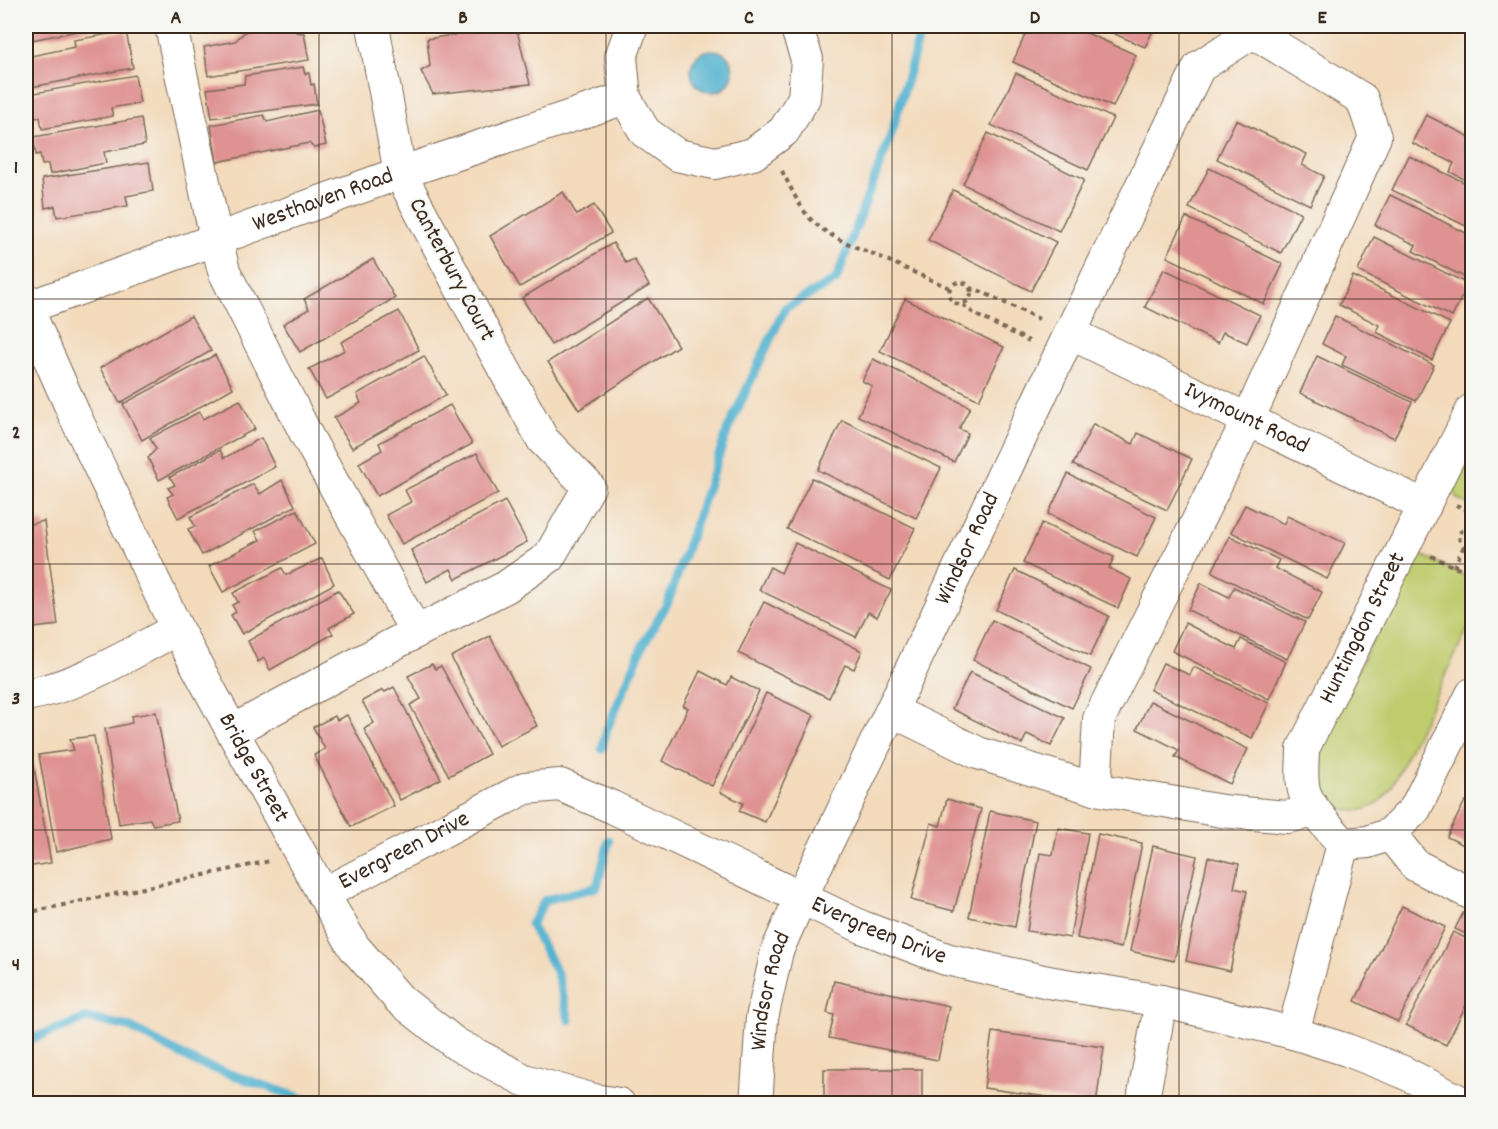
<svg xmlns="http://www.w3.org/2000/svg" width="1498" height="1129" viewBox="0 0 1498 1129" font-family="Dekko,sans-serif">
  <rect width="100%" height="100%" fill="#f6f6f2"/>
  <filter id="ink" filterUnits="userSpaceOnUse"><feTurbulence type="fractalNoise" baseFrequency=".0167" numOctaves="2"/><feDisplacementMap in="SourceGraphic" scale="12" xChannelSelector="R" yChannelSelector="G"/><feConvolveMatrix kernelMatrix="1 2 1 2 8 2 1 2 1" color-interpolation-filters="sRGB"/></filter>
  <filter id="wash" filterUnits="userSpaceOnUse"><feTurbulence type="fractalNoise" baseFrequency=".008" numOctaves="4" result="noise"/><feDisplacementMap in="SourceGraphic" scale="24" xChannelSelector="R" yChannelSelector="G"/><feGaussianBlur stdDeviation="1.35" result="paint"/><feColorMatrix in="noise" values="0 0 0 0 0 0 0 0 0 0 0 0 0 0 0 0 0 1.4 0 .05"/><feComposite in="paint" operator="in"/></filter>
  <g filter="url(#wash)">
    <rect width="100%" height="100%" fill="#f3dabb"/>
    <g fill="#bfcc6e" stroke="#7d7b46" stroke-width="1.5">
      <polygon points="1472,434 1472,506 1457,499 1450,481"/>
      <path d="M1415,552L1472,579V620L1392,786C1389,791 1385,797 1380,801C1363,816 1338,813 1325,795C1321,791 1317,784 1316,778C1315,771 1318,762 1318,754Z"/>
    </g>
    <circle fill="#50b1cf" stroke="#466e76" stroke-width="1.5" cx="712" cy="71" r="21"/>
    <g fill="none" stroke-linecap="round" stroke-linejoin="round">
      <g stroke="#50b1cf" stroke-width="9">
        <polyline points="602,749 607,729 643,645 668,602 728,429 785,308 836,280 891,135 922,26"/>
        <polyline points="569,1020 557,973 531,925 545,900 597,887 609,840"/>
        <polyline points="26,1041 87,1018 129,1027 197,1063 319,1104"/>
      </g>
    </g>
    <g id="blocks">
      <g fill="#df9292">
        <polygon points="26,26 99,26 99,27 26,41"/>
        <polygon points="197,26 229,26 229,30 199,35"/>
        <polygon points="270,26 297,26 296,32 304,33 309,60 208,76 204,47 235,41 246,31"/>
        <polygon points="512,26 516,26 530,84 433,94 421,71 430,66 427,39"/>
        <polygon points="1029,26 1071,26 1136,55 1113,107 1013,62"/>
        <polygon points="1096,26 1155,26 1145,47"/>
        <polygon points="126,31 133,68 26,88 26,57 75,47 74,40"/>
        <polygon points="303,67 305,74 309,73 311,85 314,84 317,104 212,118 207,89 244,84 245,76"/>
        <polygon points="1016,73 1113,118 1088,170 991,125"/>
        <polygon points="135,75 140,103 111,108 113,116 42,129 40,117 33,118 29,94"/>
        <polygon points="318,110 326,145 314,148 309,143 217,162 211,125 264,115 267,122"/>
        <polygon points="1426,115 1472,138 1472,183 1450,172 1454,163 1412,143"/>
        <polygon points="141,118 145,145 104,152 106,163 50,174 48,164 42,165 40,154 36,155 33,137"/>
        <polygon points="1236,120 1307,154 1302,165 1324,176 1310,205 1217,159"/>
        <polygon points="988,133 1084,180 1059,231 963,184"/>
        <polygon points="1409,156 1472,186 1472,229 1392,190"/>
        <polygon points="149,162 153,191 126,196 128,206 57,217 55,206 45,208 42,179"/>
        <polygon points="1209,168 1301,213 1281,253 1189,208"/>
        <polygon points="953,190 1056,242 1031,291 928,240"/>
        <polygon points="563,192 577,215 594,205 611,233 520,287 490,236"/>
        <polygon points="1390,195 1472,236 1472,281 1413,251 1416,245 1375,225"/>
        <polygon points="1186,217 1283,264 1264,304 1167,257"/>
        <polygon points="1374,237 1468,284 1452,317 1358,271"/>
        <polygon points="613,243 626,263 634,259 649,286 551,345 522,298"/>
        <polygon points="373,259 395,298 300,352 283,324 309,309 304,299"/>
        <polygon points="1164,269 1260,315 1247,343 1223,332 1218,343 1145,307"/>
        <polygon points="1353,276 1450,323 1432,360 1376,332 1379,325 1339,305"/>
        <polygon points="648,298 678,346 579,410 548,362"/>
        <polygon points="905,299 1004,347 979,400 880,351"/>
        <polygon points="399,311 419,350 326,399 309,369 345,350 341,342"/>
        <polygon points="191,316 211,351 120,403 100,368"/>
        <polygon points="1335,316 1434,365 1416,401 1342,365 1346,356 1322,344"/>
        <polygon points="215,355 233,388 142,440 123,404"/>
        <polygon points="424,356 446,395 352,448 334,418 361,403 357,394"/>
        <polygon points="1317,356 1412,402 1394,438 1300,393"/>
        <polygon points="873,359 970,407 959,429 968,433 954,462 858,416 872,386 862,381"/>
        <polygon points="240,400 255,429 159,480 148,458 156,449 150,438 199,412 203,419"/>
        <polygon points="450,405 472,444 377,496 359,463 382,450 379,443"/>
        <polygon points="842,420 941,468 916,518 818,470"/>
        <polygon points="1093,424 1133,444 1138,433 1192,459 1167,510 1073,465"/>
        <polygon points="261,438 275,467 178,518 167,497 173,494 168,488 175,485 170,477 220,450 224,458"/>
        <polygon points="477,453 498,493 402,544 386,515 411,502 405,490"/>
        <polygon points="1068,474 1156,517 1137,557 1048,514"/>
        <polygon points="812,478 915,528 890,580 787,529"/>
        <polygon points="282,480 295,506 202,555 188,529 195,526 190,517 253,484 260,494"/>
        <polygon points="505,501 527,542 456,579 451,569 427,582 411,550"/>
        <polygon points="1245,505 1284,524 1287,516 1345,543 1327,579 1231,532"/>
        <polygon points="297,510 315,544 223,592 209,566 260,540 255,531"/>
        <polygon points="44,521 58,625 26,629 26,525"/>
        <polygon points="1042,523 1114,557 1109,568 1131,579 1118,608 1023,563"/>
        <polygon points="1230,536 1279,560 1275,568 1322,592 1308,620 1212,572"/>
        <polygon points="795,543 891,590 877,617 868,612 856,637 759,590 770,567 781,573"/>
        <polygon points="322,558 334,584 242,634 231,615 236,612 232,605 238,602 233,593 282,568 286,575"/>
        <polygon points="1015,570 1109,616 1090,656 996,610"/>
        <polygon points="1201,583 1229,597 1234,587 1305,622 1287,659 1188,610"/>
        <polygon points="338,590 354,614 329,628 333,634 270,670 264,658 258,662 248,641"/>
        <polygon points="764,602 862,651 854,669 845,665 829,698 738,653"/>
        <polygon points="992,620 1091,669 1072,708 973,660"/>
        <polygon points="1185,623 1236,649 1241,639 1286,662 1269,699 1172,651"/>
        <polygon points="490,636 537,726 498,746 451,657"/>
        <polygon points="1163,663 1190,675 1194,667 1269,703 1252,738 1150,690"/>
        <polygon points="432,664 435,669 441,666 489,754 449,776 410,705 421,699 408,676"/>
        <polygon points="700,671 727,685 731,677 759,691 712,786 662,761 688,708 683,706"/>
        <polygon points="970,672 1065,718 1051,746 1027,734 1022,744 952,709"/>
        <polygon points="394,687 441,779 400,800 364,729 374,723 362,701 383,690 385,692"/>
        <polygon points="766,693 814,715 765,822 739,811 743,803 720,792"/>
        <polygon points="1150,701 1248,749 1230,784 1175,757 1179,750 1137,729"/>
        <polygon points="156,712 178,821 153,825 150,819 119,824 105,729 132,723 131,716"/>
        <polygon points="347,715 394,806 351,827 314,755 325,749 313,727 335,716 337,720"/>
        <polygon points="94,736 111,839 56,852 39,755 74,750 70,739"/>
        <polygon points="31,750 51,863 26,867 26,751"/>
        <polygon points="947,799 981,809 954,911 911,900 931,823 940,826"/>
        <polygon points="1465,801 1472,805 1472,849 1447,837"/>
        <polygon points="990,811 1036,821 1015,927 969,917"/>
        <polygon points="1058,828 1088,833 1070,938 1027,931 1040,853 1053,855"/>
        <polygon points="1098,834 1142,843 1121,948 1077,938"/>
        <polygon points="1153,846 1197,856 1174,961 1130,951"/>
        <polygon points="1208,857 1239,864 1234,888 1247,891 1230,971 1186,961"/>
        <polygon points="1402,906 1445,927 1398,1022 1355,1001"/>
        <polygon points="1463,913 1472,917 1472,937 1455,929"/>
        <polygon points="1453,932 1472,941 1472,993 1446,1045 1406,1025"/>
        <polygon points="834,981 949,1006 938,1060 829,1038 834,1015 827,1013"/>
        <polygon points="992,1032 1104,1047 1096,1104 984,1088"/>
        <polygon points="824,1069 922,1069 922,1104 834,1104 834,1099 824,1099"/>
      </g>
    </g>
  </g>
  <g filter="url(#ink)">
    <use href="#blocks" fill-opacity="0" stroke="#7b6855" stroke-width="1.5"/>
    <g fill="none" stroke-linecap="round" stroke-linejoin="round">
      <defs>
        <g id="minor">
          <polyline points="171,26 216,239 224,271 307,436 416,632"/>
          <polyline points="632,26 621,57 625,98 645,132 677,155 715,163 753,154 784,131 804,98 807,59 796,26"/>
          <path id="s1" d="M26,299L27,308L74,414L177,629L232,731L323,894L354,947L400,1000L456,1044L524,1080L594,1100L619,1104"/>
          <path id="s2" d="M26,308L400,173L625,98"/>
          <path id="s3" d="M1070,333L1425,506"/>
          <path d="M26,695C80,686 129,654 177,629"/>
          <polyline points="892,711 978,753 1095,789 1222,811 1287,817 1315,811"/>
          <polyline points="232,731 416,632 506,587 549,557 589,487 543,440 486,336 400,173 373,26"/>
          <polyline points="1390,834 1415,865 1472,894"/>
          <path id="s4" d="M1343,844C1331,829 1314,814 1306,796C1300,784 1303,762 1303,749L1472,410"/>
          <polyline points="1343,844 1368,842 1390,834 1415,809 1472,694"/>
          <path id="s5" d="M323,894L525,788L560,785L612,807L862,927L946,959L1048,982L1161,1001L1293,1033L1347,1050L1403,1072L1465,1104"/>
          <polyline points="1293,1033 1343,844"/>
          <path id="s6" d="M756,1104L762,1018L777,951L800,899L908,676L1070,333L1199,67L1253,32L1362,99L1375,137L1248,420L1099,719L1095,789"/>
          <polyline points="1144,1104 1144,1094 1161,1001"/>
        </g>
      </defs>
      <use href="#minor" stroke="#7b6855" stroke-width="34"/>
      <g stroke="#7b6855" stroke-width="4" stroke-dasharray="4.5 4.5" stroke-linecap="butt">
        <path d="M782,171C790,186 797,202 807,215C824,236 854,246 878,256C902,267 926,278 950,288"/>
        <circle cx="960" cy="293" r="11"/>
        <polyline points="970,288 980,291 1039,319"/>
        <polyline points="963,305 976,315 1029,341"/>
        <polyline points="1456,505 1472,512"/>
        <path d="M1472,530C1459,526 1454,538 1465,547L1472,546"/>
        <polyline points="1431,556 1472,575"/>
        <polyline points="1454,567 1464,546"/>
        <polyline points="26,913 270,861"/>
      </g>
      <use href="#minor" stroke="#fff" stroke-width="32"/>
    </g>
  </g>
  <path fill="none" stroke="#3b2a1e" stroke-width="1.5" stroke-opacity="0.55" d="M319,26V1104M606,26V1104M892,26V1104M1179,26V1104M26,299H1472M26,564H1472M26,830H1472"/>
  <g text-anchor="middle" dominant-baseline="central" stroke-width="4.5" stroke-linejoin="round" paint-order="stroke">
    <g font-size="24" fill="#3b2a1e" stroke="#f6f6f2">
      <text stroke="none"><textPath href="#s2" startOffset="316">Westhaven Road</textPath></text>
      <text transform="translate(451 270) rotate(62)">Canterbury Court</text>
      <text stroke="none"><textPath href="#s3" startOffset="196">Ivymount Road</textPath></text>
      <text stroke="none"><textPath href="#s6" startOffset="600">Windsor Road</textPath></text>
      <text stroke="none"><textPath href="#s4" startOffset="243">Huntingdon Street</textPath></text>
      <text stroke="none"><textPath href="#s1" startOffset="522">Bridge Street</textPath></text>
      <text stroke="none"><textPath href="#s5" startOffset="92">Evergreen Drive</textPath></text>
      <text stroke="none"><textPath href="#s5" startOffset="614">Evergreen Drive</textPath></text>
      <text stroke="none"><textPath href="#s6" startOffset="114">Windsor Road</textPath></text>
    </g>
  </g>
  <rect width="1498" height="1129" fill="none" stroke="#f6f6f2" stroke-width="66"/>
  <rect x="33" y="33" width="1432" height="1063" fill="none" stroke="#3b2a1e" stroke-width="2"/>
  <g font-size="20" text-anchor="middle" font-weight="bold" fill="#3b2a1e">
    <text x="176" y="23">A</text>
    <text x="463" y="23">B</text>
    <text x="749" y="23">C</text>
    <text x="1035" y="23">D</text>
    <text x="1322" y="23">E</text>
    <text x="16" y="173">1</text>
    <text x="16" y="438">2</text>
    <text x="16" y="704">3</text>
    <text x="16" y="970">4</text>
  </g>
</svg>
